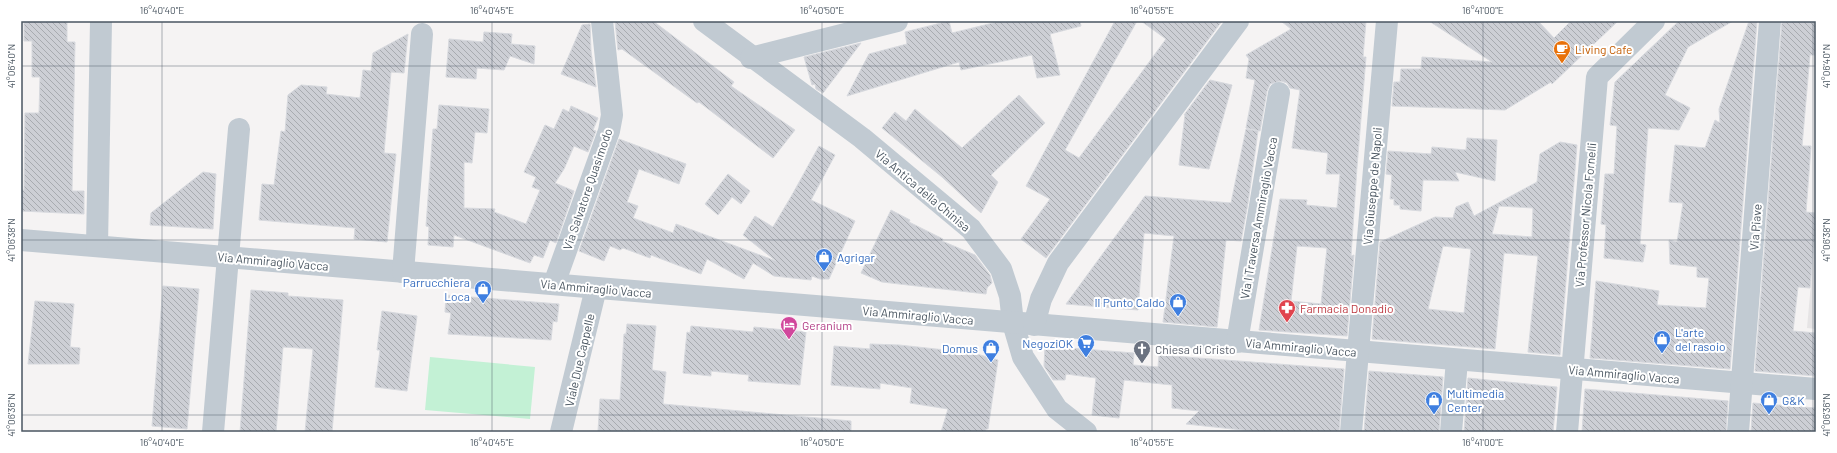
<svg xmlns="http://www.w3.org/2000/svg" width="1837" height="453" viewBox="0 0 1837 453" font-family="Barlow,sans-serif">
  <defs>
    <pattern id="building-back-hatch" width="6" height="6" patternUnits="userSpaceOnUse"><rect width="6" height="6" fill="#cdcfd5"/><path d="M-1 5l2 2M0 0l6 6M5-1l2 2" fill="none" stroke="#a8abb0"/></pattern>
  </defs>
  <rect width="100%" height="100%" fill="#f5f3f3"/>
  <polygon fill="#e6e4e5" points="1816,227 1816,329 1807,328"/>
  <polygon fill="#c3f1d5" points="430,357 535,367 530,419 425,410"/>
  <g fill="url(#building-back-hatch)" stroke="#d7d9de" fill-rule="evenodd">
    <polygon points="24,21 67,21 67,42 75,42 72,191 84,191 84,214 21,211 21,190 24,190 25,113 39,113 40,77 32,77 32,41 24,41"/>
    <polygon points="615,21 653,21 734,82 731,86 795,130 773,158 699,102 697,103 622,49 618,50"/>
    <polygon points="949,21 952,33 1001,21 1080,21 1081,26 1050,34 1060,75 1037,78 1032,55 961,70 959,62 847,96 869,54 907,44 905,32"/>
    <polygon points="1115,21 1137,21 1065,150 1079,158 1166,39 1141,21 1222,21 1046,258 1021,239 1050,199 1026,186"/>
    <path d="M1281,21H1366L1363,57H1366L1357,167L1351,256L1354,255L1347,336L1259,330L1280,199L1307,200L1306,205L1337,208L1340,174H1326L1328,153L1292,148L1300,90L1290,88L1287,83L1281,81L1270,84L1267,91L1260,131L1246,128L1255,80L1246,78L1249,59L1246,55L1291,29ZM1297,246L1327,248L1321,304L1291,301Z"/>
    <polygon points="1429,21 1538,21 1554,38 1571,21 1618,21 1552,84 1551,82 1505,110 1392,106 1394,82 1400,82 1401,69 1421,69 1422,57 1492,62"/>
    <polygon points="1679,21 1733,21 1688,47 1665,95 1690,108 1679,130 1648,128 1640,244 1646,245 1643,262 1604,258 1606,225 1601,224 1605,174 1614,174 1617,126 1610,125 1615,82"/>
    <polygon points="1749,21 1757,21 1730,369 1590,358 1596,281 1659,291 1657,305 1706,308 1709,278 1697,277 1697,267 1670,264 1669,240 1677,242 1683,203 1669,202 1675,145 1705,148 1715,120 1720,123 1719,109"/>
    <polygon points="1782,21 1816,21 1816,55 1810,55 1802,146 1811,146 1806,212 1816,213 1816,224 1810,288 1798,287 1793,331 1816,333 1816,376 1755,371"/>
    <polygon points="590,24 591,51 596,87 561,74 582,25"/>
    <polygon points="484,32 512,34 511,44 535,46 534,64 510,56 504,70 477,68 476,79 446,77 449,39 483,42"/>
    <polygon points="408,34 404,73 391,72 384,153 396,154 387,242 354,239 355,228 259,220 262,184 274,185 281,131 285,132 288,95 301,85 327,87 326,94 360,98 363,70 371,71 373,53"/>
    <polygon points="861,43 823,93 816,89 815,84 812,85 804,57"/>
    <polygon points="1210,80 1232,85 1209,169 1179,165 1185,115 1184,115"/>
    <polygon points="1019,95 1045,123 991,175 998,182 981,213 942,177 882,128 895,112 906,121 915,109 962,148"/>
    <polygon points="439,105 489,109 487,133 475,132 472,163 464,162 464,208 495,209 494,212 526,224 540,190 532,187 536,177 524,172 545,125 554,129 563,109 569,112 571,106 598,118 593,130 596,131 588,152 574,146 564,169 555,183 574,191 556,243 550,240 543,258 534,255 530,263 454,235 453,247 428,245 429,227 426,226 433,129 437,129"/>
    <polygon points="1246,129 1258,131 1248,203 1241,241 1226,240 1217,327 1163,322 1174,236 1144,233 1138,310 1066,304 1145,196 1231,203"/>
    <polygon points="1467,138 1497,140 1495,181 1455,172 1459,181 1423,180 1421,211 1400,209 1400,205 1394,205 1394,199 1390,199 1392,175 1386,174 1388,151 1431,154 1432,147 1466,150"/>
    <polygon points="619,139 686,164 679,184 639,169 627,202 638,206 633,218 673,233 676,224 776,261 743,235 755,216 773,227 792,195 819,146 835,155 811,200 855,221 829,279 820,279 812,276 811,280 774,276 753,263 744,279 707,259 701,274 651,255 650,258 623,248 620,250 610,246 604,261 579,251"/>
    <path d="M1560,142L1577,145L1560,355L1528,352L1538,256L1504,253L1495,349L1372,339L1380,242L1435,217L1453,218L1456,207L1468,202L1474,216L1537,182L1540,154ZM1499,206L1533,208L1532,237L1492,234ZM1443,246L1471,249L1464,313L1428,309Z"/>
    <polygon points="203,172 216,174 213,229 150,225 151,213"/>
    <polygon points="728,174 750,191 741,204 732,197 718,215 705,204"/>
    <polygon points="891,210 910,220 909,222 943,239 942,241 975,255 990,275 992,283 987,288 986,294 882,282 861,273"/>
    <polygon points="163,286 199,289 187,429 152,426"/>
    <polygon points="251,290 288,293 288,296 343,300 332,432 305,432 313,349 283,347 276,432 240,432"/>
    <polygon points="446,295 559,304 557,322 553,321 551,340 448,334 451,313 445,312"/>
    <polygon points="35,301 74,304 70,347 80,348 79,364 28,364"/>
    <polygon points="382,311 417,316 407,391 375,387 380,350 377,350"/>
    <polygon points="627,324 656,326 652,370 666,372 663,404 851,421 851,432 598,431 600,399 620,400 624,334 626,334"/>
    <polygon points="691,326 753,332 754,327 806,332 800,385 748,381 749,375 711,371 711,376 683,373 687,332 690,333"/>
    <polygon points="870,344 899,345 973,353 998,360 988,429 986,429 985,432 941,432 948,409 910,403 912,388 880,383 880,389 831,385 834,346 870,349"/>
    <polygon points="1045,346 1134,353 1133,365 1158,367 1159,355 1344,369 1339,432 1261,432 1186,424 1199,411 1172,408 1172,385 1124,380 1119,418 1092,415 1096,378 1066,374 1065,380 1053,380 1044,366"/>
    <polygon points="1369,371 1443,377 1439,432 1364,432"/>
    <polygon points="1468,378 1557,387 1553,432 1464,432"/>
    <polygon points="1585,389 1728,401 1726,432 1582,432"/>
    <polygon points="1753,403 1816,408 1816,432 1751,432"/>
  </g>
  <g fill="none" stroke-linecap="round" stroke-linejoin="round">
    <g stroke="#c1cad2" stroke-width="22">
      <polyline points="704,21 862,138 971,229 1001,269 1010,296 1013,323 1023,357 1057,409 1086,432"/>
      <polyline points="751,58 897,21"/>
      <polyline points="21,240 1816,389"/>
      <polyline points="97,246 101,21"/>
      <polyline points="403,272 422,34"/>
      <polyline points="554,284 609,131 612,115 602,21"/>
      <polyline points="1034,325 1041,299 1058,263 1238,21"/>
      <polyline points="1237,342 1279,93"/>
      <polyline points="213,432 239,129"/>
      <polyline points="561,432 596,288"/>
      <polyline points="1351,432 1387,21"/>
      <polyline points="1451,432 1457,360"/>
      <polyline points="1567,432 1597,77 1654,21"/>
      <polyline points="1738,432 1770,21"/>
    </g>
  </g>
  <path fill="none" stroke="#4a5661" stroke-width="1" stroke-opacity="0.45" d="M162,21V432M492,21V432M822,21V432M1152,21V432M1483,21V432M1813,21V432M21,66H1816M21,240H1816M21,415H1816"/>
  <defs>
    <symbol id="cafe-pin" viewBox="-11 -11 22 30"><path d="M0 17L-7.5 6A9.5 9.5 0 1 1 7.5 6Z" fill="#e8710a" stroke="#fff"/><path d="M-5.5-4.5H6V0H3Q3 3.5 0 3.5H-2.5Q-5.5 3.5-5.5 0ZM3-3.2v2h1.7v-2ZM-6 4.5H4V6H-6Z" fill="#fff"/></symbol>
    <symbol id="shop-pin" viewBox="-11 -11 22 30"><path d="M0 17L-7.5 6A9.5 9.5 0 1 1 7.5 6Z" fill="#3f7fe0" stroke="#fff"/><path d="M-5-2.5h2.3a2.7 3.5 0 0 1 5.4 0H5L5.5 6h-11ZM-1.5-2.5h3a1.5 2.3 0 0 0-3 0Z" fill="#fff"/></symbol>
    <symbol id="pharmacy-pin" viewBox="-11 -11 22 30"><path d="M0 17L-7.5 6A9.5 9.5 0 1 1 7.5 6Z" fill="#e0444e" stroke="#fff"/><path d="M-2-6h4v4h4v4h-4v4h-4v-4h-4v-4h4Z" fill="#fff"/></symbol>
    <symbol id="hotel-pin" viewBox="-11 -11 22 30"><path d="M0 17L-7.5 6A9.5 9.5 0 1 1 7.5 6Z" fill="#d1479c" stroke="#fff"/><path d="M-6-4.5h1.5V1H6V5H4.5V3h-9V5H-6ZM-4 0a1.8 1.8 0 1 1 3.6 0ZM.5 0V-2.5h3Q6-2.5 6 0Z" fill="#fff"/></symbol>
    <symbol id="supermarket-pin" viewBox="-11 -11 22 30"><path d="M0 17L-7.5 6A9.5 9.5 0 1 1 7.5 6Z" fill="#3f7fe0" stroke="#fff"/><path d="M-6-5.5h2.5l.6 2H6L4.5 2H-2.5L-4.4-4H-6ZM-1.5 3.2a1.3 1.3 0 1 0 .1 0ZM3 3.2a1.3 1.3 0 1 0 .1 0Z" fill="#fff"/></symbol>
    <symbol id="church-pin" viewBox="-11 -11 22 30"><path d="M0 17L-7.5 6A9.5 9.5 0 1 1 7.5 6Z" fill="#6b7280" stroke="#fff"/><path d="M-1.2-6h2.4v3.5h3.3v2.4h-3.3V6h-2.4V-.1h-3.3v-2.4h3.3Z" fill="#fff"/></symbol>
  </defs>
  <g fill-rule="evenodd">
    <use href="#cafe-pin" x="1552" y="39" width="20" height="27"/>
    <use href="#shop-pin" x="814" y="247" width="20" height="27"/>
    <use href="#shop-pin" x="473" y="279" width="20" height="27"/>
    <use href="#shop-pin" x="1168" y="292" width="20" height="27"/>
    <use href="#pharmacy-pin" x="1277" y="298" width="20" height="27"/>
    <use href="#hotel-pin" x="779" y="315" width="20" height="27"/>
    <use href="#shop-pin" x="1652" y="329" width="20" height="27"/>
    <use href="#supermarket-pin" x="1076" y="333" width="20" height="27"/>
    <use href="#shop-pin" x="981" y="338" width="20" height="27"/>
    <use href="#church-pin" x="1132" y="339" width="20" height="27"/>
    <use href="#shop-pin" x="1424" y="390" width="20" height="27"/>
    <use href="#shop-pin" x="1759" y="390" width="20" height="27"/>
  </g>
  <g text-anchor="middle" dominant-baseline="central" stroke-width="4" stroke-linejoin="round" paint-order="stroke">
    <g font-size="12" fill="#c56008" stroke="#fff" text-anchor="start">
      <text x="1575" y="49">Living Cafe</text>
    </g>
    <g font-size="12" fill="#4a5661" stroke="#fff">
      <text transform="translate(1372 186) rotate(-85)">Via Giuseppe de Napoli</text>
      <text transform="translate(587 189) rotate(-71)">Via Salvatore Quasimodo</text>
      <text transform="translate(923 190) rotate(40)">Via Antica della Chinisa</text>
      <text transform="translate(1585 215) rotate(-85)">Via Professor Nicola Fornelli</text>
      <text transform="translate(1258 218) rotate(-80)">Via I Traversa Ammiraglio Vacca</text>
      <text transform="translate(1755 227) rotate(-86)">Via Piave</text>
      <text transform="translate(273 261) rotate(5)">Via Ammiraglio Vacca</text>
      <text transform="translate(596 288) rotate(5)">Via Ammiraglio Vacca</text>
      <text transform="translate(918 315) rotate(5)">Via Ammiraglio Vacca</text>
      <text transform="translate(1301 347) rotate(5)">Via Ammiraglio Vacca</text>
      <text transform="translate(579 360) rotate(-77)">Viale Due Cappelle</text>
      <text transform="translate(1624 374) rotate(5)">Via Ammiraglio Vacca</text>
    </g>
    <g font-size="12" fill="#366cbe" stroke="#fff" text-anchor="start">
      <text x="837" y="257">Agrigar</text>
      <text x="470" y="282" text-anchor="end">Parrucchiera<tspan x="470" dy="14">Loca</tspan></text>
      <text x="1165" y="302" text-anchor="end">Il Punto Caldo</text>
      <text x="1675" y="332">L'arte<tspan x="1675" dy="14">del rasoio</tspan></text>
      <text x="1073" y="343" text-anchor="end">NegoziOK</text>
      <text x="978" y="348" text-anchor="end">Domus</text>
      <text x="1447" y="393">Multimedia<tspan x="1447" dy="14">Center</tspan></text>
      <text x="1782" y="400">G&amp;K</text>
    </g>
    <g font-size="12" fill="#be3a42" stroke="#fff" text-anchor="start">
      <text x="1300" y="308">Farmacia Donadio</text>
    </g>
    <g font-size="12" fill="#b23c85" stroke="#fff" text-anchor="start">
      <text x="802" y="325">Geranium</text>
    </g>
    <g font-size="12" fill="#5b616d" stroke="#fff" text-anchor="start">
      <text x="1155" y="349">Chiesa di Cristo</text>
    </g>
  </g>
  <rect width="1837" height="453" fill="none" stroke="#ffffff" stroke-width="44"/>
  <rect x="22" y="22" width="1793" height="409" fill="none" stroke="#4a5661" stroke-width="1.5"/>
  <g font-size="10" text-anchor="middle" fill="#4a5661">
    <text x="162" y="14">16°40'40"E</text>
    <text x="492" y="14">16°40'45"E</text>
    <text x="822" y="14">16°40'50"E</text>
    <text x="1152" y="14">16°40'55"E</text>
    <text x="1483" y="14">16°41'00"E</text>
    <text transform="translate(11 66) rotate(-90)" y="4">41°06'40"N</text>
    <text transform="translate(1826 66) rotate(-90)" y="4">41°06'40"N</text>
    <text transform="translate(11 240) rotate(-90)" y="4">41°06'38"N</text>
    <text transform="translate(1826 240) rotate(-90)" y="4">41°06'38"N</text>
    <text transform="translate(11 415) rotate(-90)" y="4">41°06'36"N</text>
    <text transform="translate(1826 415) rotate(-90)" y="4">41°06'36"N</text>
    <text x="162" y="446">16°40'40"E</text>
    <text x="492" y="446">16°40'45"E</text>
    <text x="822" y="446">16°40'50"E</text>
    <text x="1152" y="446">16°40'55"E</text>
    <text x="1483" y="446">16°41'00"E</text>
  </g>
</svg>
